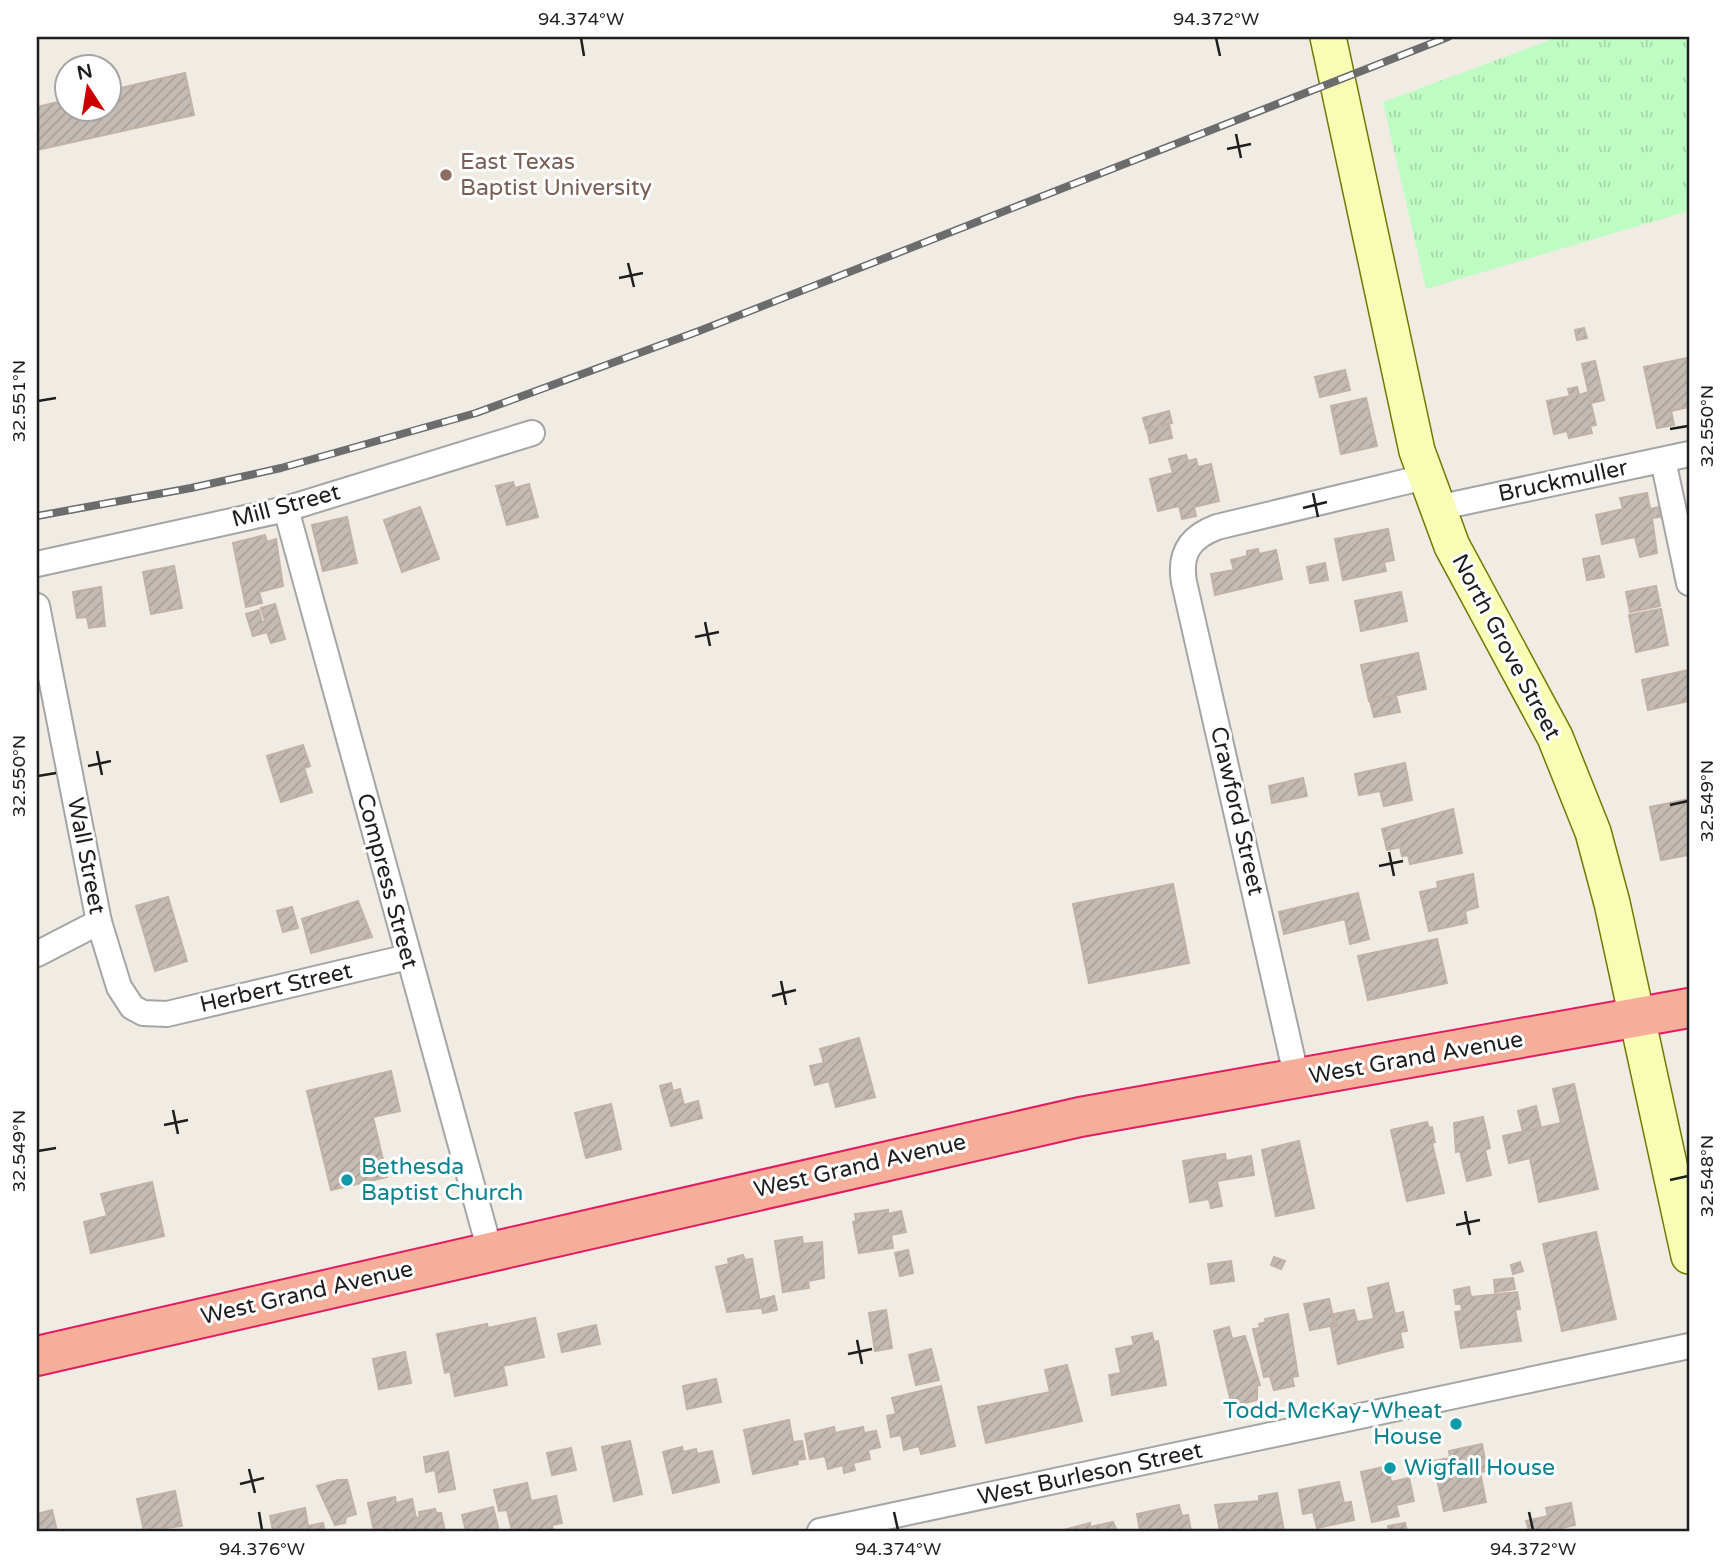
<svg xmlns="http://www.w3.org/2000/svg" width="1726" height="1568" viewBox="0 0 1726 1568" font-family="'Varela Round',sans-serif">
  <defs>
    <pattern id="park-tufts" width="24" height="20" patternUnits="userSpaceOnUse" patternTransform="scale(1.75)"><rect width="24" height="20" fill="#bffcc3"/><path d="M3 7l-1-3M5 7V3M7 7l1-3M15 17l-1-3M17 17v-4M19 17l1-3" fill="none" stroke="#a4d8a7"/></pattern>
    <pattern id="building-hatch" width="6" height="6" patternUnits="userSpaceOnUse" patternTransform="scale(1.75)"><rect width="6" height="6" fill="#c4bbb3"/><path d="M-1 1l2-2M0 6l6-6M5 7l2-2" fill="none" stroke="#a8a09a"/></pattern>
  </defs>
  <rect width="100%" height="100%" fill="#f0ece4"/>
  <polygon fill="url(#park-tufts)" points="1558,37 1689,37 1689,211 1426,289 1383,102"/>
  <g fill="url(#building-hatch)" stroke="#c2b2a6" stroke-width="2">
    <polygon points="185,73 194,115 37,150 37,107 66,100 66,108 108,108 108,91"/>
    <polygon points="1584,328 1587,338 1577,340 1575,330"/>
    <polygon points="1687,358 1689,407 1671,411 1674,425 1657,428 1644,367"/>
    <polygon points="1595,361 1604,400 1591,403 1582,364"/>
    <polygon points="1345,370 1350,390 1320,397 1315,377"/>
    <polygon points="1577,387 1579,395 1588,392 1596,425 1590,426 1592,433 1569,438 1567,431 1554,434 1547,401 1570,396 1568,389"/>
    <polygon points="1366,398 1377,446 1341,454 1331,406"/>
    <polygon points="1169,411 1172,423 1146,429 1143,418"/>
    <polygon points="1169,424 1172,438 1150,443 1147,429"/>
    <polygon points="1186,455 1188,461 1196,459 1198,467 1211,464 1219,501 1194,507 1196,516 1182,519 1179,506 1158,511 1150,479 1173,473 1169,459"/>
    <polygon points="513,482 515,488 529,484 538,517 507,525 496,486"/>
    <polygon points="1647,493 1650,509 1659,507 1661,517 1652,518 1657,553 1640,557 1635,537 1602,544 1596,515 1623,509 1620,498"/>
    <polygon points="420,507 439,559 402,572 384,520"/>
    <polygon points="347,517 357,563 323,571 312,525"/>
    <polygon points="1388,529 1394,560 1384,562 1386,571 1343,580 1335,539"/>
    <polygon points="265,535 267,542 276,539 283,586 259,592 262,603 246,607 233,543"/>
    <polygon points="1258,549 1259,554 1276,550 1282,579 1215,595 1211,574 1234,570 1231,560 1247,556 1247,551"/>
    <polygon points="1599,556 1604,577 1587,580 1583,559"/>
    <polygon points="1325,563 1328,580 1310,583 1307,567"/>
    <polygon points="174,566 182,608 151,614 143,572"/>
    <polygon points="1656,586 1660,606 1630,612 1626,592"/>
    <polygon points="101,587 105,626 89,628 87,617 77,618 73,592"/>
    <polygon points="1401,592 1407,621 1361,631 1355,601"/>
    <polygon points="275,604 285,639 271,643 267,632 253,636 246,614 259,610 262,622 265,621 261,608"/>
    <polygon points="1661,609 1668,645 1636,652 1629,615"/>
    <polygon points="1418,653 1426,689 1369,701 1361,665"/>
    <polygon points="1689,670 1689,701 1648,710 1642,680"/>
    <polygon points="1396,696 1400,712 1374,717 1370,701"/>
    <polygon points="303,745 310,766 304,768 312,792 281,802 267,756"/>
    <polygon points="1405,763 1412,800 1384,806 1380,791 1359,795 1355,774"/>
    <polygon points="1303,778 1307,796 1272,803 1269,786"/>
    <polygon points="1689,799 1689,855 1661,860 1650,807"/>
    <polygon points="1453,809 1462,853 1410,864 1408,855 1402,856 1400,847 1387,850 1382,829"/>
    <polygon points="1473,874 1478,907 1465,911 1467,923 1429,931 1420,892 1438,888 1437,882"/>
    <polygon points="1173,884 1189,963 1089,983 1073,904"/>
    <polygon points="1358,893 1369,939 1350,944 1345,919 1284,934 1279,912"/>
    <polygon points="168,897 187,961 155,971 136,906"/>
    <polygon points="358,901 372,937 311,953 302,919"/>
    <polygon points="292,907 298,928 283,932 277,911"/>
    <polygon points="1437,939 1447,983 1368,1000 1358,956"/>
    <polygon points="859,1038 875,1097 836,1107 829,1081 815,1085 810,1066 824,1063 820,1049"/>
    <polygon points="391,1071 400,1111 373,1117 387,1177 331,1190 307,1091"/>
    <polygon points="671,1083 673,1091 680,1089 684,1105 698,1101 702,1118 671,1126 660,1086"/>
    <polygon points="1574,1084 1598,1189 1539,1202 1530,1158 1509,1163 1503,1136 1561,1123 1553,1089"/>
    <polygon points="611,1104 621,1149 586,1158 575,1113"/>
    <polygon points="1536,1106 1541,1128 1523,1132 1518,1111"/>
    <polygon points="1483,1117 1490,1148 1485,1150 1491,1175 1467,1181 1460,1151 1456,1152 1454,1123"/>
    <polygon points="1427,1122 1429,1128 1432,1127 1435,1142 1432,1143 1444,1193 1407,1201 1391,1130"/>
    <polygon points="1299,1141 1314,1208 1276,1216 1262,1150"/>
    <polygon points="1225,1154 1226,1161 1251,1156 1254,1175 1217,1181 1222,1206 1211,1208 1209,1199 1190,1202 1183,1161"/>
    <polygon points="152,1182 164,1236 91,1253 84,1222 107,1216 101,1194"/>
    <polygon points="888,1210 888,1214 901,1211 906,1232 891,1235 893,1248 859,1253 853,1222 856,1221 855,1214"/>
    <polygon points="1596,1232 1616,1319 1562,1331 1543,1244"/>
    <polygon points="802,1237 803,1244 822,1242 824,1278 808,1281 809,1288 783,1292 775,1241"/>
    <polygon points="908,1250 913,1273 900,1276 895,1253"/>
    <polygon points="743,1255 745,1260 752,1259 761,1308 727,1312 716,1267 729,1264 728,1259"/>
    <polygon points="1274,1257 1285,1261 1281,1269 1271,1265"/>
    <polygon points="1231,1261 1234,1281 1211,1284 1208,1264"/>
    <polygon points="1520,1262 1523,1271 1513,1274 1511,1265"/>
    <polygon points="1513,1278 1515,1289 1495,1292 1494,1280"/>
    <polygon points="1388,1283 1395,1314 1403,1312 1407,1331 1400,1332 1403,1347 1338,1364 1331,1327 1337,1326 1334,1314 1354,1310 1357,1322 1374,1319 1368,1288"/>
    <polygon points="1469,1287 1471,1297 1517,1292 1520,1309 1515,1310 1521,1341 1461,1348 1455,1312 1462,1311 1461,1304 1456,1304 1454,1290"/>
    <polygon points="774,1296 777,1310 763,1313 760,1300"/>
    <polygon points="1329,1299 1335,1325 1310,1330 1304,1304"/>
    <polygon points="886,1310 892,1348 875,1351 869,1313"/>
    <polygon points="1288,1314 1298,1376 1292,1377 1294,1386 1274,1390 1270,1376 1264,1377 1253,1329 1260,1328 1259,1324 1266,1322 1265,1319"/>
    <polygon points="535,1318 544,1357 503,1366 507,1385 455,1396 450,1371 445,1373 437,1334 487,1324 488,1328"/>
    <polygon points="596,1325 600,1344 562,1352 558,1334"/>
    <polygon points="1229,1327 1232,1339 1245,1336 1260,1385 1257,1386 1257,1400 1232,1406 1214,1331"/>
    <polygon points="1152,1333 1154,1342 1158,1341 1166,1385 1112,1395 1109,1375 1121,1373 1116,1349 1134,1345 1132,1337"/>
    <polygon points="931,1349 939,1380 916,1385 909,1355"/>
    <polygon points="405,1352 411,1383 379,1389 373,1359"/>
    <polygon points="1067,1365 1082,1421 986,1443 978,1407 1050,1392 1045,1370"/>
    <polygon points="716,1379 721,1402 687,1409 683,1386"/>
    <polygon points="941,1386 955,1446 921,1454 919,1446 904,1450 901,1435 891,1437 887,1416 896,1414 892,1398"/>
    <polygon points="789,1420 793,1442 802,1441 805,1459 797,1460 798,1464 753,1474 744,1430"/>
    <polygon points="834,1427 835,1433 863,1427 864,1433 876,1431 880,1447 868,1450 870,1459 853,1463 855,1470 844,1473 843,1465 828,1469 825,1456 810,1459 805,1434"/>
    <polygon points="630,1441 642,1494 614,1501 602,1447"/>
    <polygon points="1482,1444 1487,1471 1480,1472 1486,1502 1444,1511 1433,1461 1450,1458 1449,1451"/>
    <polygon points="682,1447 683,1452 696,1449 697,1454 712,1451 719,1482 673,1493 663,1452"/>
    <polygon points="571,1448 576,1470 552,1475 547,1453"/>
    <polygon points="448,1452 455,1489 439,1492 435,1470 426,1472 424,1457"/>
    <polygon points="1388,1466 1391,1482 1409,1478 1414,1501 1396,1505 1399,1516 1372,1522 1361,1472"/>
    <polygon points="338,1480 347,1480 356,1514 346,1517 345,1523 335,1525 317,1486"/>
    <polygon points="1339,1482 1344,1503 1351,1502 1354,1520 1317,1528 1313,1512 1303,1514 1299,1490"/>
    <polygon points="527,1483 531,1501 556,1496 562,1523 552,1525 553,1531 512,1531 507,1510 499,1511 494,1490"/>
    <polygon points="175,1491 182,1526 144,1531 137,1499"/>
    <polygon points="1277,1493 1284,1531 1220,1531 1215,1505 1259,1501 1259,1496"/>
    <polygon points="395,1497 396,1503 412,1499 416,1518 420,1517 419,1512 435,1509 436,1513 441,1513 445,1531 395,1531 394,1527 374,1531 368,1503"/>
    <polygon points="1571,1503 1575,1525 1550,1531 1529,1531 1526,1521 1548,1516 1546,1508"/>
    <polygon points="1179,1505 1182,1516 1188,1515 1191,1531 1140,1531 1137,1514"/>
    <polygon points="493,1507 499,1531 466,1531 462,1515"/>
    <polygon points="305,1508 308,1526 323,1523 325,1531 273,1531 270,1516"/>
    <polygon points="52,1510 57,1531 37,1531 37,1514"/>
    <polygon points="1113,1522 1117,1531 1060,1531 1090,1523 1090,1527"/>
    <polygon points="1405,1523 1407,1531 1389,1531 1388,1526"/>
  </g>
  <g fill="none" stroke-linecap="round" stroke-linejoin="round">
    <defs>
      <g id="minor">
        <polyline points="1663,460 1689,583"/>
        <polyline points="1437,508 1689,454"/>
        <polyline points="286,509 490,1251"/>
        <polyline points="37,564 286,509 532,433"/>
        <polyline points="37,606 99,922 119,987 132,1007 143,1013 167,1014 408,957"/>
        <polyline points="37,954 99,922"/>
        <path d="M1297,1079L1184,582C1179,553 1190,537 1217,527L1425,477"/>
        <polyline points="820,1531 1689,1346"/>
      </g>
      <polyline id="secondary" points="1328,37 1417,451 1452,546 1555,737 1593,832 1612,903 1689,1256"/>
      <polyline id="trunk" points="37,1356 1080,1117 1689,1008"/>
    </defs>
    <use href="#minor" stroke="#a5a5a5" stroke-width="28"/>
    <use href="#secondary" stroke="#6e7b00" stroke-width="38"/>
    <use href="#trunk" stroke="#e31c61" stroke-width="42"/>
    <use href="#minor" stroke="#fff" stroke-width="24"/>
    <use href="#secondary" stroke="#f9fcb5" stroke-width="35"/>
    <use href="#trunk" stroke="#f5ae9a" stroke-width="38"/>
    <defs>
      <polyline id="rail" points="37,516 191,488 281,468 476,413 699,331 1448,37"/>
    </defs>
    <use href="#rail" stroke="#6c6c6c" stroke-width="8"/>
    <use href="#rail" stroke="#fff" stroke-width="5" stroke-dasharray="16" stroke-linecap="butt"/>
  </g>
  <path fill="none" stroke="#1e1e1e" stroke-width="2.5" d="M581,38L584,56M1216,38L1220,56M1236,134L1241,158M1227,149L1251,144M628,263L634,287M619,278L643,273M38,401L56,398M1670,429L1688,426M1313,493L1318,517M1303,508L1327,502M705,622L710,646M695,637L719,632M97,751L102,775M88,766L111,761M38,776L56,773M1670,805L1688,801M1389,852L1394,876M1379,866L1403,861M781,981L786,1005M772,996L796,990M173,1110L178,1134M164,1125L188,1120M38,1151L56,1148M1670,1180L1688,1176M1465,1211L1470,1235M1456,1225L1480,1220M857,1340L862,1364M848,1354L872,1349M249,1469L255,1493M240,1484L264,1478M259,1512L262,1530M894,1512L898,1530M1529,1512L1533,1530"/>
  <circle fill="#8d6e63" stroke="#fff" stroke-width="2.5" cx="446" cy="175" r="7"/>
  <g fill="#0f9aa8" stroke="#fff" stroke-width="2.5">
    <circle cx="347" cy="1180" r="7"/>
    <circle cx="1456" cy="1424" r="7"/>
    <circle cx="1390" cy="1468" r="7"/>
  </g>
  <g text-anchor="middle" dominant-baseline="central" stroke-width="6" stroke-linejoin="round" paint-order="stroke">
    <g font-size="23" fill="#785e54" stroke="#fff" text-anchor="start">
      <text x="460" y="162">East Texas<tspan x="460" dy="26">Baptist University</tspan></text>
    </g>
    <g font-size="23" fill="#1e1e1e" stroke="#fff">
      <text transform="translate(1563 481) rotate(-12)">Bruckmuller</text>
      <text transform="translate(286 506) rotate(-15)">Mill Street</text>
      <text transform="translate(1506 647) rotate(62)">North Grove Street</text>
      <text transform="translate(1237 811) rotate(77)">Crawford Street</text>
      <text transform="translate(86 856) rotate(79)">Wall Street</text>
      <text transform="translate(387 881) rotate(75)">Compress Street</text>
      <text transform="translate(276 988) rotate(-13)">Herbert Street</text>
      <text transform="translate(1416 1058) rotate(-10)">West Grand Avenue</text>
      <text transform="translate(860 1166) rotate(-13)">West Grand Avenue</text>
      <text transform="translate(307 1293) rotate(-13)">West Grand Avenue</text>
      <text transform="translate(1090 1474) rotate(-12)">West Burleson Street</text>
    </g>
    <g font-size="23" fill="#0d838f" stroke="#fff" text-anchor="start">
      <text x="361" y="1167">Bethesda<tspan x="361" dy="26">Baptist Church</tspan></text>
      <text x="1442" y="1411" text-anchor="end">Todd-McKay-Wheat<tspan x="1442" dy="26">House</tspan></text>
      <text x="1404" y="1468">Wigfall House</text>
    </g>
  </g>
  <rect width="1726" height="1568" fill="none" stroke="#ffffff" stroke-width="77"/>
  <g transform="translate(88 88) rotate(348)"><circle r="33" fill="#ffffff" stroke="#a5a5a5" stroke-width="2"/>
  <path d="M0-5L12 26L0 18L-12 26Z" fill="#cd0001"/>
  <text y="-10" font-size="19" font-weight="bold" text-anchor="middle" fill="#1e1e1e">N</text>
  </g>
  <rect x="38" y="38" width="1650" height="1492" fill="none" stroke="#1e1e1e" stroke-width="2.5"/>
  <g font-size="18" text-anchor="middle" fill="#1e1e1e">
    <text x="581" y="25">94.374°W</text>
    <text x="1216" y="25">94.372°W</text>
    <text transform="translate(19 401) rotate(-90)" y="6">32.551°N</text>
    <text transform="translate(1707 426) rotate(-90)" y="6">32.550°N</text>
    <text transform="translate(19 776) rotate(-90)" y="6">32.550°N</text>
    <text transform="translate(1707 801) rotate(-90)" y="6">32.549°N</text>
    <text transform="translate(19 1151) rotate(-90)" y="6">32.549°N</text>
    <text transform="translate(1707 1176) rotate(-90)" y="6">32.548°N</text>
    <text x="262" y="1555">94.376°W</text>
    <text x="898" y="1555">94.374°W</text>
    <text x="1533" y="1555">94.372°W</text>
  </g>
</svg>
